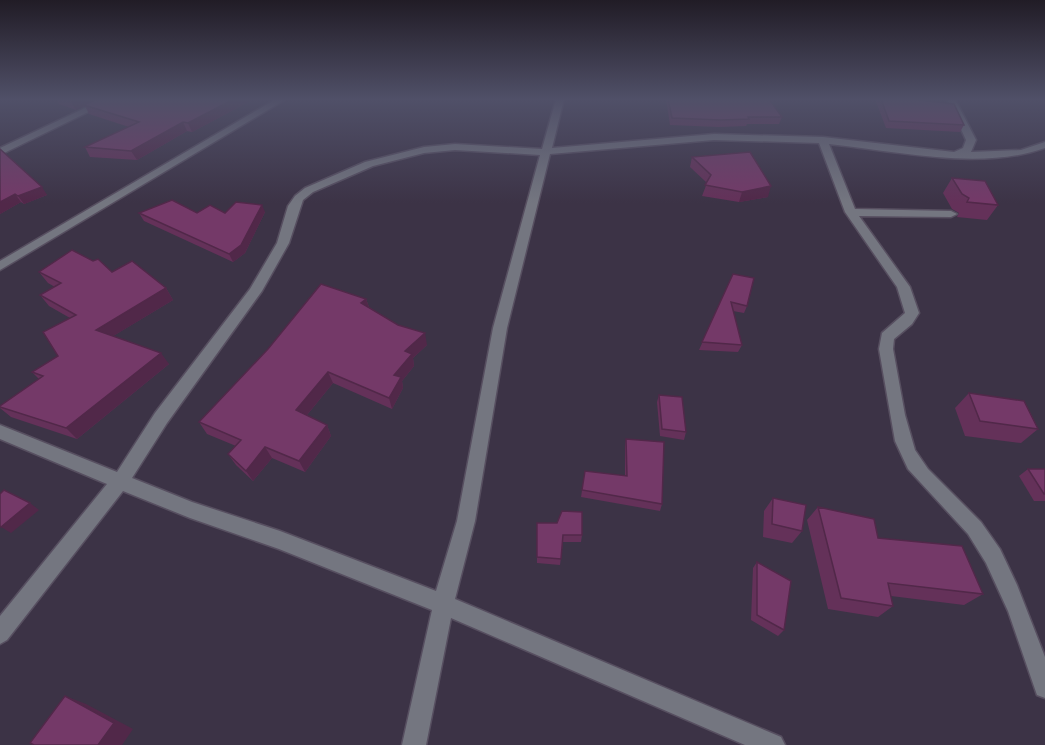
<svg xmlns="http://www.w3.org/2000/svg" width="1045" height="745" viewBox="0 0 1045 745" font-family="Quicksand,sans-serif">
  <rect width="100%" height="100%" fill="#3c3346"/>
  <g fill="none" stroke-linecap="round" stroke-linejoin="round">
    <defs>
      <g id="minor">
        <polygon points="104,99 115,99 0,155 0,148"/>
        <polygon points="276,99 286,99 0,270 0,261"/>
        <path d="M556,99H564L552,148L714,134L823,137L954,152L963,148L966,140L947,99H955L976,140L971,152L1021,150L1045,142V148C981,171 896,151 829,144L855,209L951,211L957,214L951,217L859,216L910,287L919,313L912,324L894,339L893,349L905,415L915,450L928,469L981,522L1000,549L1017,585L1045,657V698L1037,695L1008,611L986,563L968,534L908,469L895,441L879,349L882,333L905,313L897,287L845,212L819,143L714,140L550,154L507,328L475,521L455,599L781,737L785,745H745L451,618L426,745H402L432,610L279,549L190,518L123,491L7,640L0,644V616L107,484L0,439V425L117,472L155,413L250,289L277,243L288,206L295,196L305,188L365,162L424,147L455,144L542,149ZM455,150L540,155L493,328L457,521L436,591L280,531L192,502L132,478L167,423L262,291L289,243L303,200L313,192L373,166L424,153Z"/>
      </g>
    </defs>
    <use href="#minor" stroke="#574f60" stroke-width="3"/>
    <use href="#minor" fill="#747680" fill-rule="evenodd"/>
  </g>
  <g fill="#643159">
    <polygon points="56,99 254,99 192,132 187,131 137,160 90,157 85,147 129,127 89,114 85,106 76,110 59,104"/>
    <polygon points="666,99 769,99 782,117 779,124 747,124 746,126 719,127 670,125"/>
    <polygon points="875,99 918,99 919,100 964,125 960,132 886,128"/>
    <polygon points="0,149 47,195 24,204 21,202 0,214"/>
    <polygon points="692,157 768,197 739,202 702,196 707,183 690,167"/>
    <polygon points="952,178 998,205 987,220 957,217 959,213 952,209 943,193"/>
    <polygon points="265,212 245,253 233,262 144,221 139,213"/>
    <polygon points="39,272 112,272 166,288 173,300 113,336 169,364 77,439 11,417 0,408 0,406 39,379 32,372 58,356 70,318 49,306 40,295 55,287 48,283"/>
    <polygon points="733,274 747,306 744,313 733,311 742,345 738,352 699,350"/>
    <polygon points="366,299 369,307 427,345 413,358 414,366 402,381 403,388 392,409 333,383 307,415 327,425 331,436 305,472 272,458 253,481 236,465 228,454 236,446 207,434 199,422"/>
    <polygon points="969,393 1038,429 1021,443 965,436 955,408"/>
    <polygon points="659,395 686,432 684,440 660,436 657,402"/>
    <polygon points="626,439 662,504 660,511 581,497 585,471 625,476 625,446"/>
    <polygon points="1028,469 1045,469 1045,501 1034,501 1019,476"/>
    <polygon points="773,498 802,531 792,543 763,537 764,511"/>
    <polygon points="818,507 878,538 983,594 964,605 891,596 893,606 878,617 828,609 807,520"/>
    <polygon points="537,523 582,535 581,542 563,542 560,565 537,563"/>
    <polygon points="757,562 784,630 778,636 751,620 753,568"/>
  </g>
  <g fill="#512849">
    <polygon points="75,99 99,99 76,110 71,101"/>
    <polygon points="234,99 254,99 192,132 188,123"/>
    <polygon points="183,122 187,131 137,160 131,151"/>
    <polygon points="771,186 768,197 739,202 742,192"/>
    <polygon points="42,187 47,195 24,204 18,196"/>
    <polygon points="15,194 21,202 0,214 0,202"/>
    <polygon points="262,205 265,212 245,253 233,262 229,254"/>
    <polygon points="166,288 173,300 105,341 96,330"/>
    <polygon points="366,299 370,310 361,303"/>
    <polygon points="425,333 427,345 413,358 414,366 402,381 403,388 392,409 389,398 394,375 405,351"/>
    <polygon points="161,353 169,364 77,439 66,428"/>
    <polygon points="328,372 333,383 302,421 296,410"/>
    <polygon points="327,425 331,436 305,472 299,461"/>
    <polygon points="265,447 272,458 253,481 246,471"/>
    <polygon points="30,503 39,510 11,533 1,527"/>
    <polygon points="65,696 86,704 133,729 122,745 98,745"/>
  </g>
  <g fill="#743968" stroke="#512849" stroke-width="1.5">
    <polygon points="97,99 234,99 188,123 183,122 131,151 85,147 139,122 84,105"/>
    <polygon points="668,99 769,99 782,117 748,117 749,119 721,120 672,118"/>
    <polygon points="881,99 918,99 919,100 954,104 964,125 889,121"/>
    <polygon points="0,149 42,187 18,196 15,194 0,202"/>
    <polygon points="750,152 771,186 742,192 705,185 711,175 692,157"/>
    <polygon points="952,178 985,181 998,205 967,202 969,198 962,194"/>
    <polygon points="172,200 197,213 210,205 225,213 236,202 262,205 241,245 229,254 139,213"/>
    <polygon points="72,250 93,261 98,259 112,272 132,261 166,288 96,330 161,353 66,428 0,407 0,406 43,376 32,372 58,356 43,332 76,315 40,295 61,283 39,272"/>
    <polygon points="733,274 754,278 747,306 731,302 742,345 702,342"/>
    <polygon points="321,284 366,299 361,303 398,325 425,333 405,351 412,354 394,375 401,377 389,398 328,372 296,410 327,425 299,461 265,447 246,471 228,454 241,440 199,422 268,349"/>
    <polygon points="969,393 1024,401 1038,429 980,421"/>
    <polygon points="659,395 682,397 686,432 662,429"/>
    <polygon points="626,439 664,442 662,504 582,490 585,471 627,476"/>
    <polygon points="1028,469 1045,469 1045,494 1044,494"/>
    <polygon points="4,490 30,503 1,527 0,526 0,494"/>
    <polygon points="773,498 806,505 802,531 772,524"/>
    <polygon points="818,507 874,519 878,538 962,546 983,594 888,583 893,606 841,598"/>
    <polygon points="562,511 582,512 582,535 563,535 561,559 537,557 537,523 557,523"/>
    <polygon points="757,562 791,581 784,630 757,615"/>
    <polygon points="65,696 114,723 98,745 34,745 30,743"/>
  </g>
  <linearGradient id="sky" x2="0" y2="1"><stop stop-color="#211c26"/><stop offset="0.49" stop-color="#505068"/><stop offset="1" stop-color="#505068" stop-opacity="0"/></linearGradient>
  <rect width="1045" height="203" fill="url(#sky)"/>
</svg>
